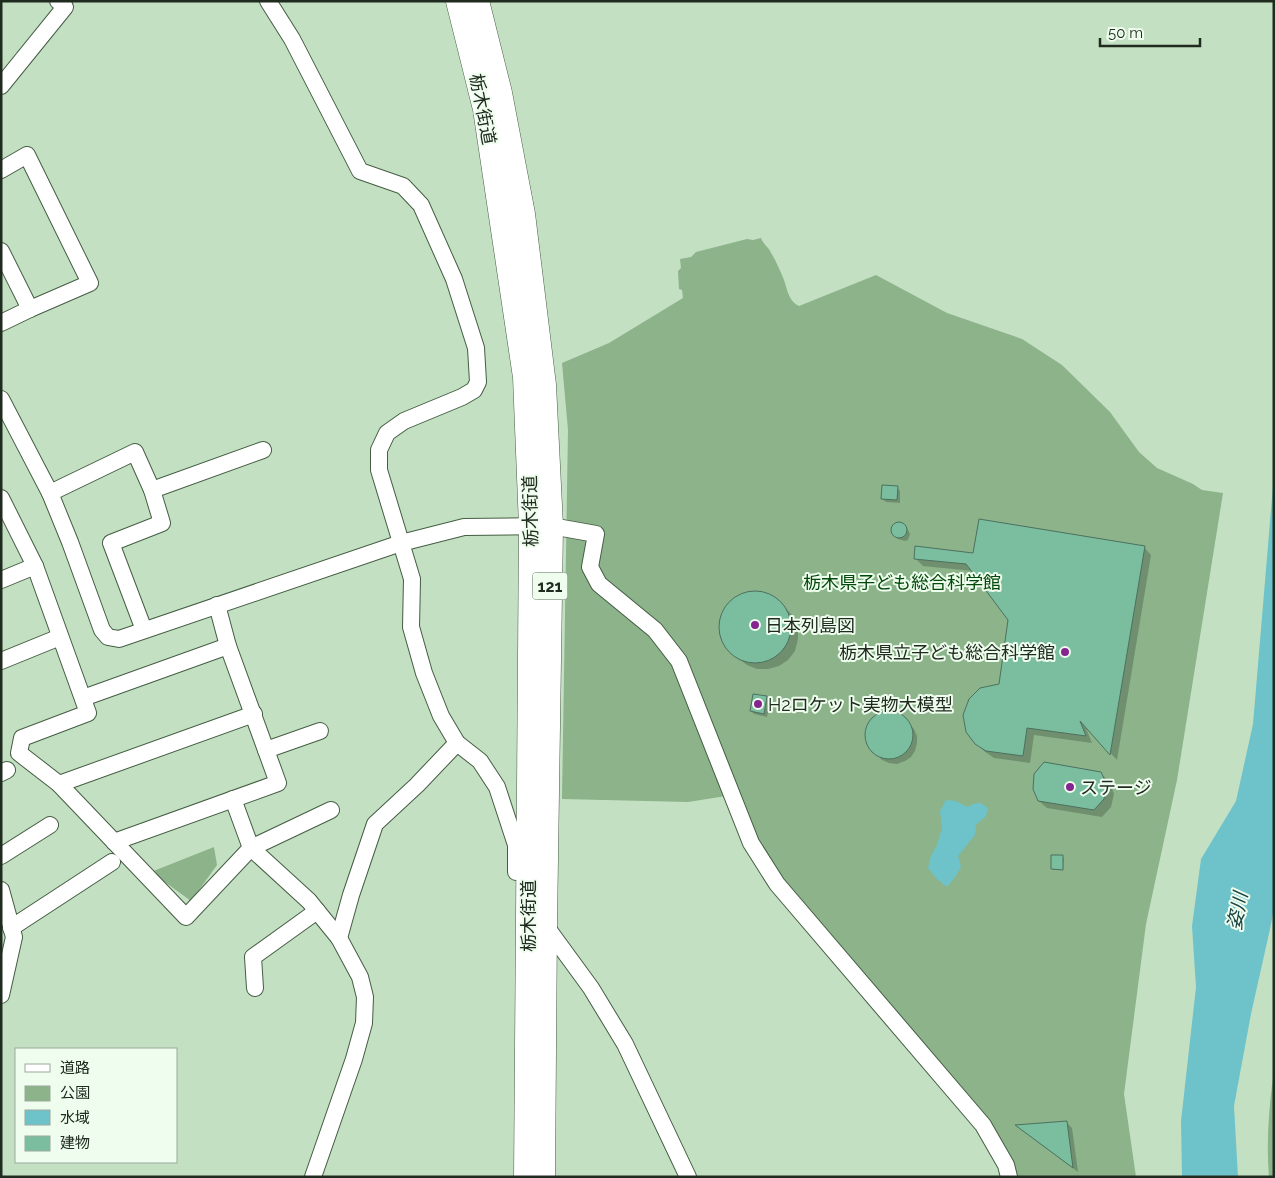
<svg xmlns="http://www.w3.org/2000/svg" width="1275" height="1178" viewBox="0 0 1275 1178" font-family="Raleway,'Noto Sans JP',sans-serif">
  <rect width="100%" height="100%" fill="#c4e0c2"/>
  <g fill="#8cb38a">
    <path d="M761,238C764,245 767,246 770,251C775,259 780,270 784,280C787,289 789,302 799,306L876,275L947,313L1022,339L1062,365L1110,412L1139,452L1157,468L1193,484L1202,490L1223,493L1177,780L1146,924L1124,1094L1136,1177H1016L782,880L757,839L739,794L688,802L562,799L568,430L562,363L609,343L683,298L682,290L679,289L678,271L681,268L680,259L691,257L696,252L747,239L753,240Z"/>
    <polygon points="214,847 217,865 191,901 151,872"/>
    <path d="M1274,1071V1177H1269C1266,1142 1269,1105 1274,1071Z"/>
  </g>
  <g fill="#6ec3cb">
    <polygon points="1274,474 1274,908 1270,929 1251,1014 1234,1106 1238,1177 1182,1177 1181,1121 1196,987 1192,926 1201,859 1236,801 1253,724"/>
    <polygon points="946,800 956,801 967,807 973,804 981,803 988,808 986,816 976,825 975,835 958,856 961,867 955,877 947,887 937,879 928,868 931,856 937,845 942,828 940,811"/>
  </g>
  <g fill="#0003">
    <polygon points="897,487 900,491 900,503 886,502 882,499"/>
    <polygon points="896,524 903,524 907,528 910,534 908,540 905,541 898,539 892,531 893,527"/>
    <polygon points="1144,547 1151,555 1117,760 1085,726 1092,743 1034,735 1030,763 994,758 984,751 976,743 1000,685 1010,620 973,571 923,566 915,558"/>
    <polygon points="755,592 767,594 777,599 793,616 798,627 798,639 795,651 788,660 779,666 768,669 757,669 747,665 738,658 730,650 723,641 721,630 721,619 726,609 733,600 744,594"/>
    <polygon points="767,697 770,701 767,717 754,714 751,711"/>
    <polygon points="890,712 897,714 903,718 914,729 917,736 917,743 915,751 911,757 905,761 897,764 889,763 882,760 877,755 870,749 867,742 866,734 867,727 871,721 876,716 883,713"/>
    <polygon points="1101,774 1109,781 1114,794 1111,807 1102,817 1047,808 1039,801"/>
    <polygon points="1062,857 1064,858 1063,870 1054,870 1052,869"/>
    <polygon points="1066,1122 1072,1128 1078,1172 1022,1130"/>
  </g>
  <g fill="#7abe9f" stroke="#4c715f">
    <polygon points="882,485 898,486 897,500 881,499"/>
    <polygon points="979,519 1145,546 1110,755 1080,721 1086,736 1027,728 1023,756 986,751 975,744 966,732 963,715 969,699 980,688 999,684 1008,620 966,564 914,559 915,546 973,553"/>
    <circle cx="899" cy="530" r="8"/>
    <circle cx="755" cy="627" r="36"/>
    <polygon points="753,694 767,696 764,714 750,711"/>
    <circle cx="889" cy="735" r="24"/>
    <polygon points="1044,762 1101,772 1107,785 1104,799 1094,810 1038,801 1033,789 1034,774"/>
    <polygon points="1051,855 1063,855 1063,870 1051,869"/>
    <polygon points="1067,1121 1073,1168 1015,1125"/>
  </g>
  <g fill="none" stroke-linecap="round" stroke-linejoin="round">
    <defs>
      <g id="minor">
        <polyline points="268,1 292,39 360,171 403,186 421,205 454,279 476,348 478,382 474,390 462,397 404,421 387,433 379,450 379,470 412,579 411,627 424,673 441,716 457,743 480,761 497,787 516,845 516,872"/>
        <polyline points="1,86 65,7 58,1"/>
        <polyline points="1,170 27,155 90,283 30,309 1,323"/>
        <polyline points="1,251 30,309"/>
        <polyline points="1,399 50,493 70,542 102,630 108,637 119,639 401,543 464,527 551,526 596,534 590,567 599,584 655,630 679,661 751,843 777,884 983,1125 1006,1165 1009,1177"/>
        <polyline points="152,490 263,450"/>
        <polyline points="50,493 135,452 152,490 162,523 111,543 144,630"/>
        <polyline points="1,498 35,566 88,713 22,738 19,753 59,784 186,917 251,848 331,810"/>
        <polyline points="1,580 35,566"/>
        <polyline points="1,661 60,637"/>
        <polyline points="83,698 228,646"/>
        <polyline points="266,750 320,731"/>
        <polyline points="1,773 7,770"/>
        <polyline points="59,784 254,714"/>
        <polyline points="233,799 251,848 309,901 339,938 360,977 365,997 364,1023 354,1059 313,1177"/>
        <polyline points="114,842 278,783 228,646 217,605"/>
        <polyline points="1,856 50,825"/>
        <polyline points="1,890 14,937 1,995"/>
        <polyline points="545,925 591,988 625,1044 688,1177"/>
        <polyline points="11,928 112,862"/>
        <polyline points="339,938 351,895 375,824 417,785 457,743"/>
        <polyline points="255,988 253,957 317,911"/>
      </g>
      <g id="highway">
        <polyline points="458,1 485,109 525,377 531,526 526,1177"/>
        <polyline points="477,1 500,93 523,214 544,385 551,526 545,925 543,1177"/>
      </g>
    </defs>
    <use href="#minor" stroke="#445d43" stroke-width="18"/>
    <use href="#highway" stroke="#445d43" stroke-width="25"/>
    <use href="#minor" stroke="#fff" stroke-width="16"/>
    <use href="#highway" stroke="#fff" stroke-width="24"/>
  </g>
  <g fill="#85258f" stroke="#eefded" stroke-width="2">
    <circle cx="755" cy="625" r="5"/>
    <circle cx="1065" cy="652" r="5"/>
    <circle cx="758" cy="704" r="5"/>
    <circle cx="1070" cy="787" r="5"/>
  </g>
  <g text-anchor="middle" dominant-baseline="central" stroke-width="4" stroke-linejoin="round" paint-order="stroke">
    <rect fill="#eefded" stroke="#5e6a5d" stroke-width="1" x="532.5" y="572.5" width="35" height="27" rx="4"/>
    <g font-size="16" font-weight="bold" fill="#202b1f">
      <text x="550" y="586">121</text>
    </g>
    <g font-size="18" fill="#202b1f" stroke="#eefded">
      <text transform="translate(483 109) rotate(79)">栃木街道</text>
      <text transform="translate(530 511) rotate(-91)">栃木街道</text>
      <text transform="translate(528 916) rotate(-90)">栃木街道</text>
    </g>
    <g font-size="18" fill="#034909" stroke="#eefded">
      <text x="902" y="582">栃木県子ども総合科学館</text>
    </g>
    <g font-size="18" fill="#202b1f" stroke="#eefded" text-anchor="start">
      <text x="765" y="625">日本列島図</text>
      <text x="1055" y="652" text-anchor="end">栃木県立子ども総合科学館</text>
      <text x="768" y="704">H2ロケット実物大模型</text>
      <text x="1080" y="787">ステージ</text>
    </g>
    <g font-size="19" font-style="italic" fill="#194245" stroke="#eefded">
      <text transform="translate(1237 911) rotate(-80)">姿川</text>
    </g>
  </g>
  <rect width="1275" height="1178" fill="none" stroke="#202b1f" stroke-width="5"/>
  <rect x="15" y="1048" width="162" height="115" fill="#eefded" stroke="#9ca99b"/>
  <rect x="25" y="1064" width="25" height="8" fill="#ffffff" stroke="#9ca99b"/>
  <text x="60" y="1073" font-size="15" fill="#202b1f">道路</text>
  <rect x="25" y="1086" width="25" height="15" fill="#8cb38a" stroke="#9ca99b"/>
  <text x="60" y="1098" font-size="15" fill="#202b1f">公園</text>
  <rect x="25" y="1110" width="25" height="15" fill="#6ec3cb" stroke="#9ca99b"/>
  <text x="60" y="1123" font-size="15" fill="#202b1f">水域</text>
  <rect x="25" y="1136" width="25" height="15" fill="#7abe9f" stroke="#9ca99b"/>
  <text x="60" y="1148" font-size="15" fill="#202b1f">建物</text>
  <path d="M1100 38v8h100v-8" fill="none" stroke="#202b1f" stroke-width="2.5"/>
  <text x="1108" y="38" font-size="15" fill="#202b1f" stroke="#eefded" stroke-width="4" paint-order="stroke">50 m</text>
</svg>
